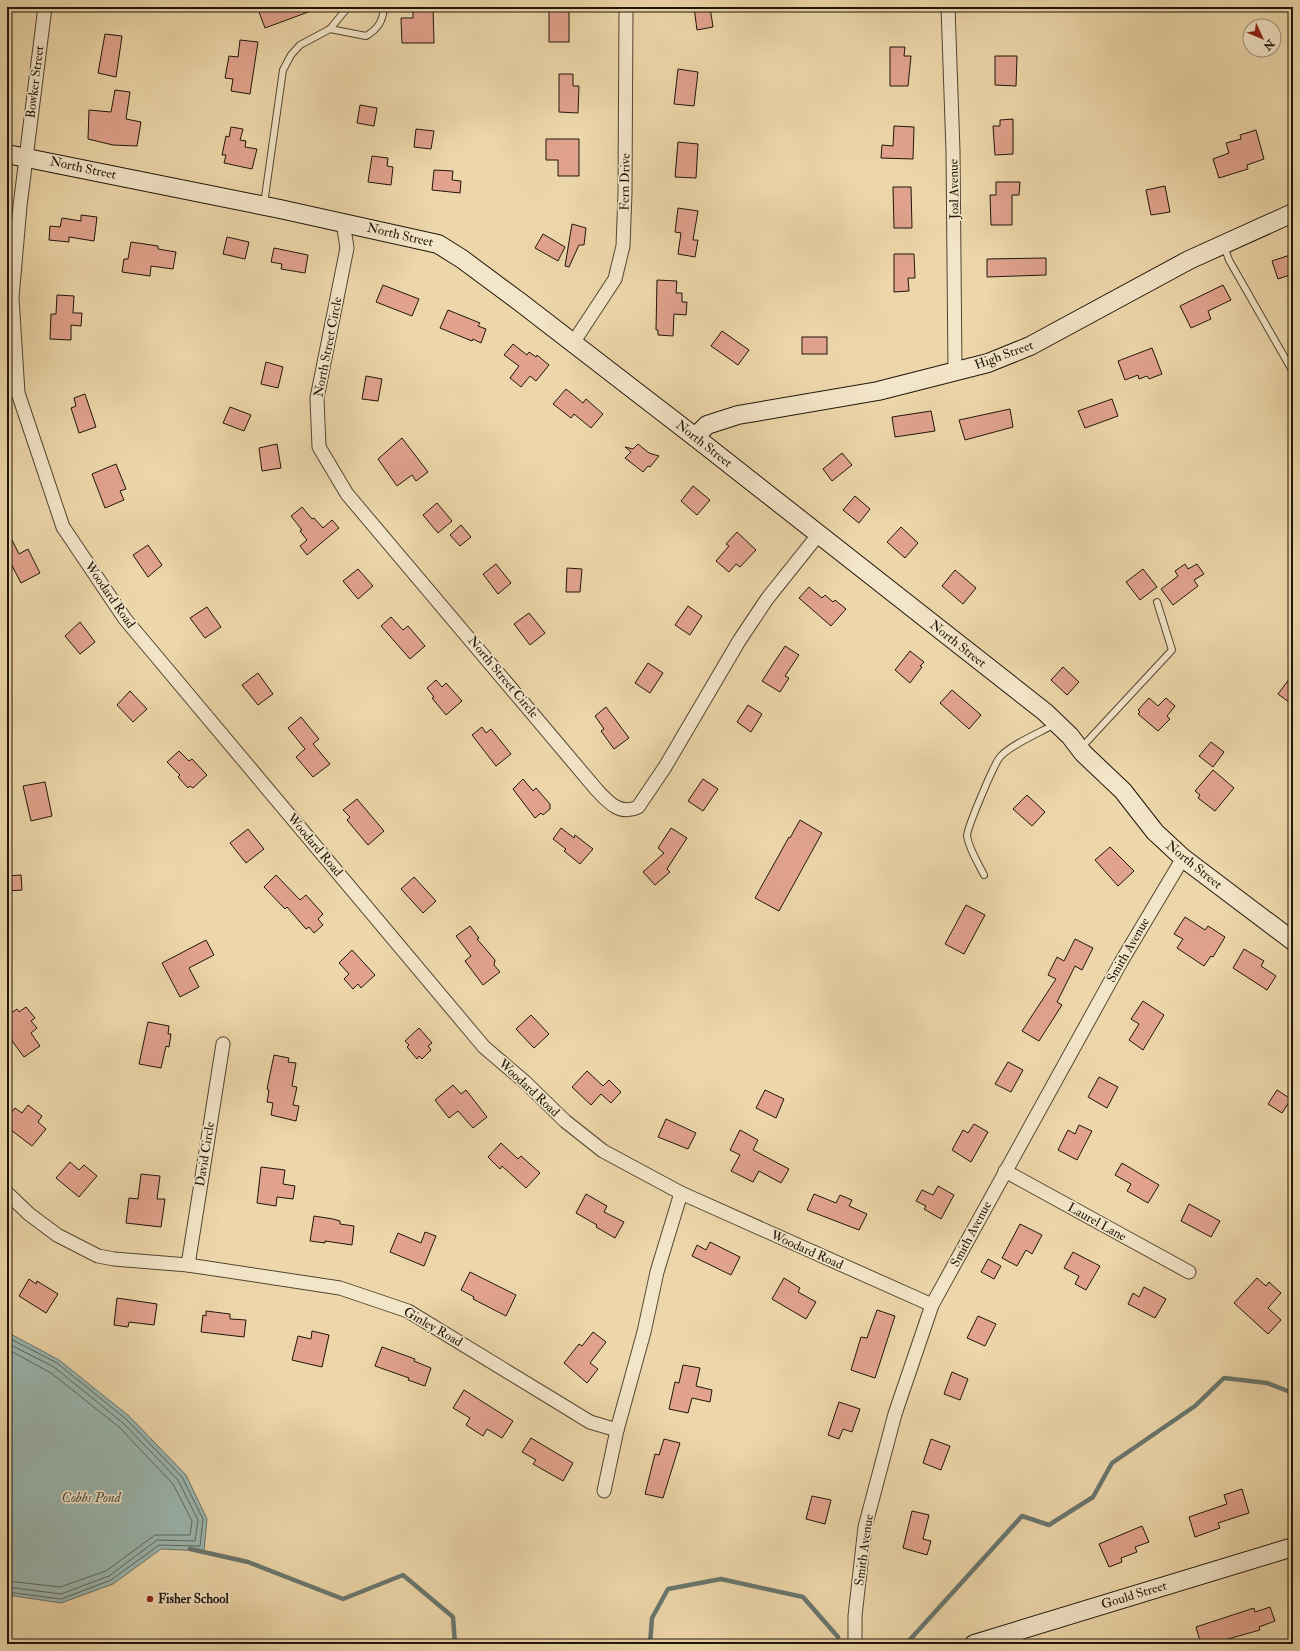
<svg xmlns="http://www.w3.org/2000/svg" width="1300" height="1651" viewBox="0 0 1300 1651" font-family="'IM FELL Double Pica',serif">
  <rect width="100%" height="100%" fill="#edd7aa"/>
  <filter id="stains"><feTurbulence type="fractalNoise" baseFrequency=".005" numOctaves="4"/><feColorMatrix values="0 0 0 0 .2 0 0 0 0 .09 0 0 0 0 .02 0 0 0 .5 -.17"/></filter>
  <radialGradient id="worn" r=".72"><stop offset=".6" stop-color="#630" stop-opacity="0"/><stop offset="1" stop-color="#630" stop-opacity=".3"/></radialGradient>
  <polygon fill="#9bb8b2" stroke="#69776f" points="7,1332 59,1360 129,1416 186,1475 207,1519 204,1551 161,1549 113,1584 61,1603 7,1595"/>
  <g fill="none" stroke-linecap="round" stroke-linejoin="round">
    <g stroke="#5d675e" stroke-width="1">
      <polyline points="7,1337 57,1363 126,1419 182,1477 203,1519 200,1546 159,1545 111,1580 61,1599 7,1592"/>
      <polyline points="7,1343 54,1367 123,1423 178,1480 198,1520 195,1541 157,1540 109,1576 61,1594 7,1587"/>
      <polyline points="7,1349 51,1373 119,1427 173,1484 192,1521 190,1535 155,1535 106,1571 60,1587 7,1581"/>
    </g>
    <g stroke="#69776f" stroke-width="4.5">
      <polyline points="190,1549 248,1562 343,1599 403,1575 453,1617 455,1644"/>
      <polyline points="875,1641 885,1644"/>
      <polyline points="650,1644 652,1618 668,1589 721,1579 803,1597 838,1637"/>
      <polyline points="906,1644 1022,1516 1049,1525 1093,1497 1112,1463 1195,1406 1224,1378 1267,1383 1293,1393"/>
    </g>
  </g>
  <g fill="#e1a38e" stroke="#1f160a">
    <polygon points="272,7 318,7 319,8 265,28 259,12"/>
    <polygon points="413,7 433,7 434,43 402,43 401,18 413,18"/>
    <rect x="549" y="7" width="20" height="35"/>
    <polygon points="694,7 710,7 713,27 697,30"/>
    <polygon points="105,34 122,36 116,77 98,73"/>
    <polygon points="240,40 258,42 250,94 231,91 233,79 225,78 229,56 238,57"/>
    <polygon points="890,47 905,47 904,56 911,56 908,86 890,86"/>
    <polygon points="995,56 1017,56 1016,86 995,85"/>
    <polygon points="678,69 698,72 694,106 674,104"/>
    <polygon points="559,74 573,74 573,86 579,86 578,113 559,112"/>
    <polygon points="115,90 130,92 126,119 141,122 137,146 113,145 88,139 89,110 111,112"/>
    <polygon points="360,105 377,108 374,126 357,123"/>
    <polygon points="1013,119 1013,154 995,155 993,126 1000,126 1000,120"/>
    <polygon points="894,126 914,127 913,159 881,158 882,145 893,146"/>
    <polygon points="231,127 243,129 240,140 246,141 245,147 257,149 252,169 224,163 226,155 222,155 226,136 229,137"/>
    <polygon points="416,129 434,131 431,149 414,147"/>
    <polygon points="1256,130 1264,159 1247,165 1248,169 1219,178 1213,159 1229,153 1226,143 1241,139 1240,135"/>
    <polygon points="546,139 579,139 579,176 558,176 558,160 546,160"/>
    <polygon points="678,142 698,144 696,178 675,177"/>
    <polygon points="372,156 388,158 387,166 393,167 391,185 368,182"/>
    <polygon points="434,170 453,171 452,180 461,181 460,193 432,190"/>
    <polygon points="996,182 1020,182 1019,195 1012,195 1012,225 991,225 990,195 996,195"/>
    <polygon points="1165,186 1170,212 1151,215 1146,190"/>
    <polygon points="893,187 911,187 912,228 894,228"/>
    <polygon points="678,208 698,211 693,240 698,240 695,257 678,254 681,233 675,232"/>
    <polygon points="81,215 97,217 94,241 69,237 69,242 49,240 50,226 60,227 62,218 81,221"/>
    <polygon points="572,224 586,228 584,245 579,245 569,267 565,266"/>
    <polygon points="543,234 565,247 558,261 535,248"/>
    <polygon points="227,237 249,242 245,259 223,254"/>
    <polygon points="131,242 158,246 158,249 176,252 173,269 151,266 150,276 122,272 124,259 128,259"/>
    <polygon points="274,248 308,255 305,273 281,269 282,264 271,262"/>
    <polygon points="894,254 914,254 915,278 908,278 909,291 894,292"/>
    <polygon points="1293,254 1293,274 1278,279 1272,261"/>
    <polygon points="1046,258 1046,275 987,277 987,259"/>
    <polygon points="657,280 677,281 676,293 682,293 682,302 687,302 686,315 674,314 673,336 658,335 658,330 656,330"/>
    <polygon points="383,285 419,299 412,316 376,302"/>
    <polygon points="1223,285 1231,300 1208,311 1211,319 1191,328 1180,306"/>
    <polygon points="57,295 74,296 73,313 82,313 81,326 71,325 71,340 50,339 51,314 56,314"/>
    <polygon points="448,310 480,323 478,326 486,329 481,343 473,339 472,341 440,328"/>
    <polygon points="722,331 749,350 738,365 711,346"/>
    <rect x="802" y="337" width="25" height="17"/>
    <polygon points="513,344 527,355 529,352 536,357 537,355 549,365 536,381 530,376 521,387 510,378 519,366 504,355"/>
    <polygon points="1152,348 1162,374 1149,379 1147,376 1139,379 1138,375 1125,380 1118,361"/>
    <polygon points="266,362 283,367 278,388 261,384"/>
    <polygon points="366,376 382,379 378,401 362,399"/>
    <polygon points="566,389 583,403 586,399 603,414 591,428 574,414 571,418 553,404"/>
    <polygon points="85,394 96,427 79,433 71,408 76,406 74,398"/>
    <polygon points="1112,399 1118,416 1085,428 1078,411"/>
    <polygon points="230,407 251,415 244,431 223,423"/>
    <polygon points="1010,409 1013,427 965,440 959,420"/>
    <polygon points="931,411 935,431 895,437 892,417"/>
    <polygon points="402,438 428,472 416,481 412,475 397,486 378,459"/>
    <polygon points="277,444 281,468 262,471 259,448"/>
    <polygon points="638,444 649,453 659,456 650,467 648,466 643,472 625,458 631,452 625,447 633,449"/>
    <polygon points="842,453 852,465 832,481 823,469"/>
    <polygon points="116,464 126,489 120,491 124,500 105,508 92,474"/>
    <polygon points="693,486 710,500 697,515 681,501"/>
    <polygon points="855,496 870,509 859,523 843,510"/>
    <polygon points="437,503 452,521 438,533 423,515"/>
    <polygon points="302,507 312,519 314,518 323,528 332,520 339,528 307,555 300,546 307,540 300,531 302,530 291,516"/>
    <polygon points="461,525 471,537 460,546 450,535"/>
    <polygon points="901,527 918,543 905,558 887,542"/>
    <polygon points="7,530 19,554 28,549 40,573 21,583 7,556"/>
    <polygon points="737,532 756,550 740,567 736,564 729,572 716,561 729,546 726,544"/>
    <polygon points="148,545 162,565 148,577 133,555"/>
    <polygon points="496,564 511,583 498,594 483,574"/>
    <polygon points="1185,564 1188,569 1197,564 1204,574 1194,580 1198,586 1173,605 1161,589 1178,576 1175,571"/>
    <polygon points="567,568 582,569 580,592 566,592"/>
    <polygon points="358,569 373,586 358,599 343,581"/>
    <polygon points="1143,569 1157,587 1140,600 1126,582"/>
    <polygon points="955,570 976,588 963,604 942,586"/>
    <polygon points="809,587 822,598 825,595 833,602 835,600 846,609 831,626 799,598"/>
    <polygon points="688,606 702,616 690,635 675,625"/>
    <polygon points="207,607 221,627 205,638 190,618"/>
    <polygon points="529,613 545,633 530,645 514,624"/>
    <polygon points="391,617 403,630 408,626 425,646 410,659 381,626"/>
    <polygon points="80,622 95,642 80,654 65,636"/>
    <polygon points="785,646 799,655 785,676 789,678 780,692 762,681"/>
    <polygon points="910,651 924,662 920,666 922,667 910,683 895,670"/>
    <polygon points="648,663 663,673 650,693 635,683"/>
    <polygon points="1063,667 1079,682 1067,695 1051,680"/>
    <polygon points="258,673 273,694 258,705 242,685"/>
    <polygon points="1293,674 1293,705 1278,694"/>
    <polygon points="436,680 442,687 446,683 462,701 446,715 432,698 434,697 427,688"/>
    <polygon points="952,690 981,715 969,729 940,703"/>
    <polygon points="130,691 147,709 133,722 117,705"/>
    <polygon points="1149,698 1158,706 1166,698 1175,706 1167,716 1170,719 1158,731 1138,714 1140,712 1138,710"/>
    <polygon points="748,705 762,714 751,732 737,722"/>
    <polygon points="606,707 629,738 614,749 601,731 604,729 595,716"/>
    <polygon points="301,717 319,739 313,744 330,764 313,777 296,757 305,749 288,728"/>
    <polygon points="482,727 486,733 491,729 511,754 496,766 472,735"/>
    <polygon points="1211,742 1224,752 1213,767 1199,756"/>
    <polygon points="179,751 189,761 192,759 207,775 193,788 190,786 188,788 178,777 180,775 167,762"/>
    <polygon points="1213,770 1234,788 1215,811 1198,798 1200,795 1195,791"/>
    <polygon points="523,779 533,791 536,788 550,804 550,809 543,815 541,813 535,818 513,789"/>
    <polygon points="703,779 718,789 703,811 688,801"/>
    <polygon points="45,782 52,816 31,821 23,786"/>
    <polygon points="1027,795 1045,812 1032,826 1013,809"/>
    <polygon points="357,799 384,831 368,845 347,820 350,817 343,810"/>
    <polygon points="800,820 822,833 779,911 755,898 789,837 790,838"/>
    <polygon points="561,828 574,838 575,835 593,849 580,864 564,851 566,849 553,839"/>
    <polygon points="671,828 687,838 667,869 670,872 655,885 643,872 664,853 658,848"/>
    <polygon points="248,829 264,849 246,863 230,843"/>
    <polygon points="1110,847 1134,871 1118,886 1095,860"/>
    <polygon points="21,875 22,890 7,891 7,876"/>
    <polygon points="276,875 300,900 306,895 323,914 318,919 323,925 314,933 309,927 306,929 287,907 285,909 264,887"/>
    <polygon points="414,877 436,901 423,913 401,889"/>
    <polygon points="966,905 985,915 964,954 945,944"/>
    <polygon points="1185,917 1205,930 1208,926 1225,937 1213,957 1211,956 1204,966 1177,948 1183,939 1174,934"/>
    <polygon points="470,926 479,938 477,939 495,960 494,965 500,972 483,985 465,961 471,956 456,936"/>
    <polygon points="1075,939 1093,948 1082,970 1075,966 1057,1002 1062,1005 1039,1041 1022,1031 1056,979 1048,975 1057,957 1064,961"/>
    <polygon points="206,940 214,955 189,968 199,987 180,997 162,963"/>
    <polygon points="1244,949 1264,961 1261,966 1276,976 1267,990 1233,968"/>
    <polygon points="352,950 375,975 361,988 358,984 353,989 344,979 349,974 339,963"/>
    <polygon points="1143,1001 1164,1015 1143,1050 1129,1040 1139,1024 1131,1019"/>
    <polygon points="26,1007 35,1018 31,1021 37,1028 31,1033 40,1046 24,1057 7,1034 7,1016 17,1009 19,1012"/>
    <polygon points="531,1015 549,1034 534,1048 516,1029"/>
    <polygon points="148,1022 169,1026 168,1034 171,1034 169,1047 166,1046 161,1068 139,1064"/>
    <polygon points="419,1028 432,1043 428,1046 431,1050 422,1059 419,1056 417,1059 407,1047 409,1045 405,1041"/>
    <polygon points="274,1055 289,1058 288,1062 296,1063 292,1086 297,1087 293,1105 299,1106 296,1121 271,1115 273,1103 267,1102 269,1090 267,1089"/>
    <polygon points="1008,1062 1023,1070 1011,1092 995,1084"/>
    <polygon points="587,1071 603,1086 609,1080 621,1092 611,1103 601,1094 591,1105 572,1087"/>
    <polygon points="1099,1077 1118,1087 1107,1108 1088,1097"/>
    <polygon points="453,1085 461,1094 466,1090 487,1117 473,1128 458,1111 449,1118 435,1100"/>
    <polygon points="765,1090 784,1099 776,1118 756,1108"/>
    <polygon points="1277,1090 1291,1099 1282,1113 1268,1104"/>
    <polygon points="28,1105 42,1116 38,1122 46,1129 32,1146 7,1127 7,1118 15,1108 22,1113"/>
    <polygon points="666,1119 696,1133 688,1149 658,1137"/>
    <polygon points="974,1124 988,1132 971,1162 952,1150 963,1130 968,1133"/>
    <polygon points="1079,1125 1092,1131 1077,1160 1058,1150 1068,1130 1075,1134"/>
    <polygon points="740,1130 758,1140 753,1150 789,1169 781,1183 759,1171 753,1182 731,1171 740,1155 730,1150"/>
    <polygon points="501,1143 518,1159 521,1156 540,1173 526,1188 502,1166 500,1169 488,1157"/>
    <polygon points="70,1162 79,1170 84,1165 97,1176 79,1197 56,1178"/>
    <polygon points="1122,1163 1159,1185 1148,1203 1127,1191 1131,1184 1115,1175"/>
    <polygon points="261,1167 285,1170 283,1184 295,1186 293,1199 277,1197 276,1206 257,1203"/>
    <polygon points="141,1174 160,1176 157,1199 165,1199 161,1227 126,1223 129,1198 138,1199"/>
    <polygon points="938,1186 954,1195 941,1219 924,1209 926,1206 916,1201 922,1190 933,1195"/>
    <polygon points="586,1194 607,1206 604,1212 624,1222 615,1238 596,1227 597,1225 576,1213"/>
    <polygon points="814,1194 836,1203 840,1195 852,1200 849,1206 867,1214 859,1230 807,1210"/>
    <polygon points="1189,1204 1220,1221 1211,1237 1181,1221"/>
    <polygon points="314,1216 333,1219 340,1221 340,1224 354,1226 352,1245 325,1241 325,1243 310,1241"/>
    <polygon points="1020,1224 1042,1235 1032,1254 1026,1250 1017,1266 1002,1258"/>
    <polygon points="425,1232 436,1236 424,1266 390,1252 398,1233 421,1243"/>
    <polygon points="710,1242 740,1257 731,1275 692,1256 697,1245 706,1250"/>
    <polygon points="1073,1252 1100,1266 1086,1290 1075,1284 1079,1276 1064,1268"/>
    <polygon points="988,1259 1001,1266 994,1279 981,1272"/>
    <polygon points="470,1272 516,1295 506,1316 473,1299 474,1297 461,1290"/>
    <polygon points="784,1278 800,1288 798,1292 816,1302 806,1319 772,1299"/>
    <polygon points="1257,1278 1266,1286 1269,1282 1281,1293 1268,1308 1281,1320 1268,1334 1234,1303"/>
    <polygon points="29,1279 36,1284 37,1281 58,1294 46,1313 19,1296"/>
    <polygon points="1144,1287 1166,1299 1155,1318 1128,1304 1133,1293 1139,1297"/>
    <polygon points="117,1298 157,1304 154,1325 129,1322 128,1327 114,1325"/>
    <polygon points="877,1310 895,1316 875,1378 851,1370 861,1337 867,1338"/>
    <polygon points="206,1311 230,1314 230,1319 246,1320 244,1337 201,1332 203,1315 206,1316"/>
    <polygon points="978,1316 996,1324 985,1346 967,1338"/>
    <polygon points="312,1331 329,1335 322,1367 292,1360 298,1336 311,1339"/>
    <polygon points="593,1332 606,1342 590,1363 598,1369 587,1383 564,1363 579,1344 582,1346"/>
    <polygon points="382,1347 415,1359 414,1361 431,1368 425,1386 408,1380 409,1378 375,1366"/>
    <polygon points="683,1365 700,1368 696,1386 712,1390 710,1402 692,1398 688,1413 669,1409 675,1382 679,1383"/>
    <polygon points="952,1372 968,1379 960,1400 944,1394"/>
    <polygon points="464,1390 513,1421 502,1438 487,1429 483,1436 466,1425 470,1418 453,1408"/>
    <polygon points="839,1402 860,1409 852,1432 843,1429 839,1439 828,1435"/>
    <polygon points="531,1438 573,1463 563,1481 533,1464 536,1460 522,1452"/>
    <polygon points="664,1439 680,1443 663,1498 645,1494 655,1454 659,1455"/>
    <polygon points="931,1439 950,1446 941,1470 923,1463"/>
    <polygon points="1242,1489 1249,1513 1218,1523 1220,1528 1195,1537 1189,1517 1227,1504 1224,1495"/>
    <polygon points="812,1496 831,1500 825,1524 806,1519"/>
    <polygon points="912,1511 929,1515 923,1539 931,1541 927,1555 903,1548"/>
    <polygon points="1142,1526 1149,1542 1135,1547 1137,1552 1121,1558 1122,1562 1109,1567 1099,1544"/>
    <polygon points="1270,1607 1275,1621 1259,1627 1260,1630 1210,1644 1201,1644 1196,1627 1254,1608 1255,1612"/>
  </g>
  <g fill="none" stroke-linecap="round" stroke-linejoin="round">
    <defs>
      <g id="lane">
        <path d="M330,29L366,36C378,29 383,21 384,7"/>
        <polyline points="264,204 283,70 291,55 300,45 330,29 348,7"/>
        <polyline points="1224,246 1229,260 1293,372"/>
        <polyline points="1081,748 1172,650 1157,602"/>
        <path d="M984,875C978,863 969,849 967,836C967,828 994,764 1000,757C1010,745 1041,732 1055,724"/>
      </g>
      <g id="street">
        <polyline points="45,7 20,206 12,298 18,393 63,527 125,619 484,1047 525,1082 565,1121 603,1151 681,1193 932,1305"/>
        <polyline points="948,7 953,151 955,371"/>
        <path d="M343,222L347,248L317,398L319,447L347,494L596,789C608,802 620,816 638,807L665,767L739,641L767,599L818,535"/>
        <polyline points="573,343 615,279 623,246 625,193 626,7"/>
        <polyline points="1005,1171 1189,1272"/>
        <polyline points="7,1193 29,1214 57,1235 98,1256 114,1259 188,1265 340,1288 408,1311 590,1422 617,1430 644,1332 657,1272 681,1193"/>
        <polyline points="188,1265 223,1044"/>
        <polyline points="604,1491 617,1430"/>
        <polyline points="855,1644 855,1616 865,1527 895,1414 932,1305 1121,962 1183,858"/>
      </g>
      <g id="secondary">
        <polyline points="7,154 280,209 438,244 462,259 520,302 695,437 1045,712 1070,736 1083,753 1123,791 1155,832 1183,858 1293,941"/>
        <polyline points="695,437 707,425 738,415 878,391 988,363 1030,346 1189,260 1293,213"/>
        <polyline points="974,1644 1293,1547"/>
      </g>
    </defs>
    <use href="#lane" stroke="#524632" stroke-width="8"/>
    <use href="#street" stroke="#524632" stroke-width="15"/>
    <use href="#secondary" stroke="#1f160a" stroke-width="20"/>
    <use href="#lane" stroke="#f3e5c8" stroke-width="6"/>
    <use href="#street" stroke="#f3e5c8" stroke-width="13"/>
    <use href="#secondary" stroke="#f3e5c8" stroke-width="18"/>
  </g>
  <circle fill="#8f2418" stroke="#f3e5c8" stroke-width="1.5" cx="150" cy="1599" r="4"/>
  <g text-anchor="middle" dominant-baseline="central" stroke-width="3.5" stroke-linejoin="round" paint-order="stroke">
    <g font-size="13" fill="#1f160a" stroke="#f3e5c8">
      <text transform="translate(35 82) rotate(-83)">Bowker Street</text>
      <text transform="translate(83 168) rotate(12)">North Street</text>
      <text transform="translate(625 182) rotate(-89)">Fern Drive</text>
      <text transform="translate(954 189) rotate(-91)">Joal Avenue</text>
      <text transform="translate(400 235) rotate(13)">North Street</text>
      <text transform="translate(328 347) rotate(-79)">North Street Circle</text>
      <text transform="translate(1004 355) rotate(-20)">High Street</text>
      <text transform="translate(704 444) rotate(38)">North Street</text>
      <text transform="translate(110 595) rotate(55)">Woodard Road</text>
      <text transform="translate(958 644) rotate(38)">North Street</text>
      <text transform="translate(503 677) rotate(50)">North Street Circle</text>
      <text transform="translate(315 845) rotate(50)">Woodard Road</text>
      <text transform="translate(1194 865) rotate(39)">North Street</text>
      <text transform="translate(1128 950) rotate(-60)">Smith Avenue</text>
      <text transform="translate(529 1088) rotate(43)">Woodard Road</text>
      <text transform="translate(205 1154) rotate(-81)">David Circle</text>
      <text transform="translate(1097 1222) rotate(29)">Laurel Lane</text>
      <text transform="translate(971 1234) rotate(-62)">Smith Avenue</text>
      <text transform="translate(807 1250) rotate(24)">Woodard Road</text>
      <text transform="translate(433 1327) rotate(30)">Ginley Road</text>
      <text transform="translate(864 1550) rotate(-82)">Smith Avenue</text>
      <text transform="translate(1134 1595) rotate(-17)">Gould Street</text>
    </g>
    <g font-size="13" font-weight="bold" fill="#1f160a" stroke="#f3e5c8" text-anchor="start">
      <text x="158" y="1599">Fisher School</text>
    </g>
    <g font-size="14" font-style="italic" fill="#4a4f45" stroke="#f3e5c8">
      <text x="91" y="1497">Cobbs Pond</text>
    </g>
  </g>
  <rect width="1300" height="1651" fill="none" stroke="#edd7aa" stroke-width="24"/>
  <rect x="8" y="8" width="1284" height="1635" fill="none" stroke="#1f160a" stroke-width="2"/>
  <rect x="12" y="12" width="1276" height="1627" fill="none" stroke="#1f160a"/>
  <g transform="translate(1262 38) rotate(134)"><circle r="19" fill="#f3e5c8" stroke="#9e927c"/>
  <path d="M0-3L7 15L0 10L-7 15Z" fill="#8f2418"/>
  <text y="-6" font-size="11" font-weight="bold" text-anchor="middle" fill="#1f160a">N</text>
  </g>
  <rect width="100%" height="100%" filter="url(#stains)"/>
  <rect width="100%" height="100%" fill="url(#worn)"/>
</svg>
